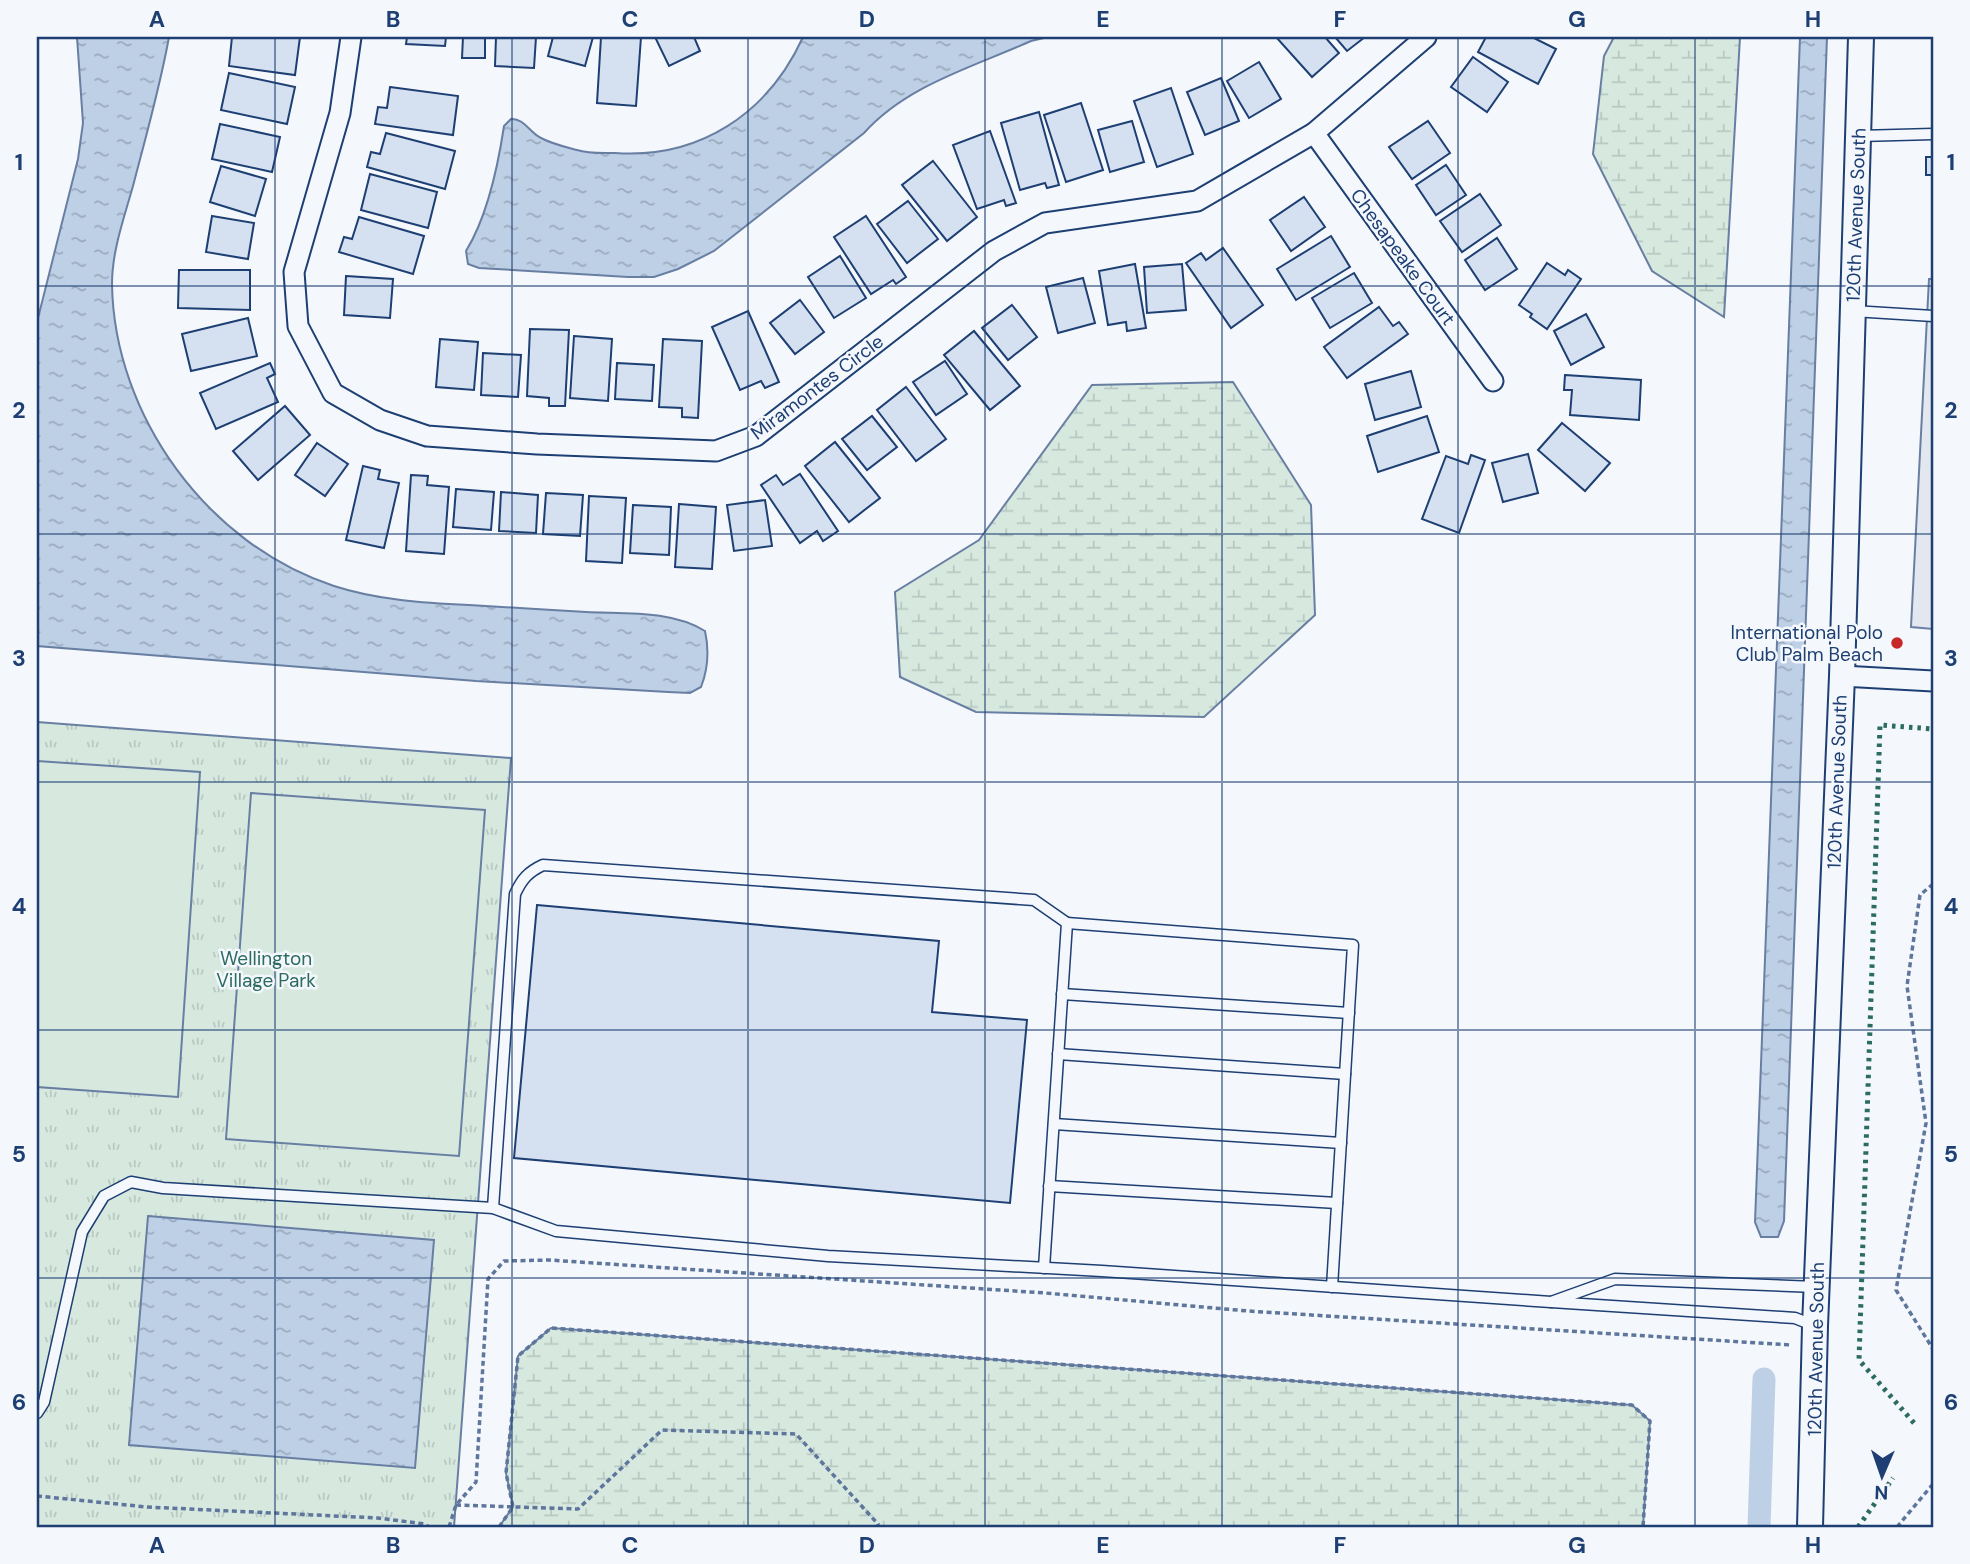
<svg xmlns="http://www.w3.org/2000/svg" width="1970" height="1564" viewBox="0 0 1970 1564" font-family="'DM Sans',sans-serif">
  <defs>
    <pattern id="grass-tufts" width="24" height="20" patternUnits="userSpaceOnUse" patternTransform="scale(1.75)"><rect width="24" height="20" fill="#d7e8df"/><path d="M3 7l-1-3M5 7V3M7 7l1-3M15 17l-1-3M17 17v-4M19 17l1-3" fill="none" stroke="#b8c8c3"/></pattern>
    <pattern id="wetland-marsh" width="20" height="14" patternUnits="userSpaceOnUse" patternTransform="scale(1.75)"><rect width="20" height="14" fill="#d7e8df"/><path d="M1 5h8M5 5V1M11 12h8M15 12V8" fill="none" stroke="#b8c8c3"/></pattern>
    <pattern id="water-ripples" width="26" height="14" patternUnits="userSpaceOnUse" patternTransform="scale(1.75)"><rect width="26" height="14" fill="#bed0e5"/><path d="M2 4q2-2 4 0t4 0M15 11q2-2 4 0t4 0" fill="none" stroke="#9aaabe"/></pattern>
  </defs>
  <rect width="100%" height="100%" fill="#f4f7fb"/>
  <polygon fill="url(#grass-tufts)" stroke="#687fa3" stroke-width="2" points="37,722 511,758 454,1527 37,1527"/>
  <g fill="url(#wetland-marsh)" stroke="#687fa3" stroke-width="2">
    <polygon points="1614,37 1740,37 1724,317 1652,271 1593,154 1604,56"/>
    <polygon points="1233,382 1311,505 1315,615 1204,717 976,712 900,677 895,592 979,540 1092,385"/>
    <polygon points="551,1328 1632,1405 1650,1421 1643,1527 499,1527 513,1507 506,1473 518,1356"/>
  </g>
  <g fill="#d7e8df" stroke="#687fa3" stroke-width="2">
    <polygon points="37,761 200,772 178,1097 37,1087"/>
    <polygon points="251,793 485,810 459,1156 226,1139"/>
  </g>
  <polygon fill="#e3e8f0" stroke="#687fa3" stroke-width="2" points="1929,279 1933,279 1933,629 1911,627"/>
  <g fill="url(#water-ripples)" stroke="#687fa3" stroke-width="2">
    <path d="M77,37H169C160,87 146,136 133,186C124,218 112,251 112,284C114,416 208,545 334,586C377,600 424,603 469,605C508,607 547,610 586,612C625,614 671,610 705,631C709,649 708,669 701,687L690,693L668,692L476,681L37,646V322L78,159L83,123Z"/>
    <path d="M803,37H1048L1031,41C973,67 907,85 864,133L714,251L678,269L654,277H628L479,268L468,264L466,251C487,217 498,166 504,126L511,119C524,118 530,133 541,138C552,144 566,147 577,150C589,154 602,153 615,153C699,159 768,114 803,37Z"/>
    <polygon points="1800,37 1827,37 1784,1221 1778,1237 1761,1237 1755,1222"/>
    <polygon points="148,1216 434,1240 415,1468 129,1445"/>
  </g>
  <g fill="none" stroke-linecap="round" stroke-linejoin="round">
    <polyline stroke="#bed0e5" stroke-width="23" points="1759,1527 1764,1379"/>
  </g>
  <g fill="#d5e0f0" stroke="#1d3f73" stroke-width="2">
    <polygon points="232,37 300,37 295,75 229,66"/>
    <polygon points="407,37 446,37 445,46 406,44"/>
    <polygon points="463,37 485,37 485,58 462,58"/>
    <polygon points="496,37 536,37 534,68 495,66"/>
    <polygon points="553,37 593,37 585,66 548,56"/>
    <polygon points="601,37 641,37 636,106 597,103"/>
    <polygon points="655,37 694,37 700,51 669,66"/>
    <polygon points="1276,37 1325,37 1339,53 1312,77"/>
    <polygon points="1335,37 1365,37 1347,51"/>
    <polygon points="1486,37 1532,37 1556,49 1538,84 1478,52"/>
    <polygon points="1473,57 1508,82 1487,112 1451,87"/>
    <polygon points="1259,62 1281,99 1249,118 1227,81"/>
    <polygon points="229,73 295,87 287,124 221,110"/>
    <polygon points="1221,78 1239,121 1205,135 1187,92"/>
    <polygon points="390,87 458,96 453,135 375,124 378,107 387,108"/>
    <polygon points="1171,88 1193,154 1157,167 1134,101"/>
    <polygon points="1081,103 1103,170 1066,182 1044,115"/>
    <polygon points="1039,112 1059,185 1047,188 1045,183 1020,190 1001,123"/>
    <polygon points="1132,121 1144,162 1110,172 1098,130"/>
    <polygon points="1428,121 1450,153 1412,179 1389,147"/>
    <polygon points="220,124 280,137 272,172 212,159"/>
    <polygon points="990,131 1016,203 1006,206 1004,200 977,209 953,145"/>
    <polygon points="386,133 455,151 445,189 367,167 371,152 380,154"/>
    <rect x="1926" y="157" width="7" height="18"/>
    <polygon points="933,161 977,217 947,241 902,185"/>
    <polygon points="1446,165 1466,195 1436,215 1416,185"/>
    <polygon points="221,166 266,179 255,216 210,202"/>
    <polygon points="370,174 437,192 428,228 361,210"/>
    <polygon points="1480,194 1501,225 1462,252 1440,221"/>
    <polygon points="1304,197 1325,227 1291,251 1270,220"/>
    <polygon points="908,201 938,239 907,263 877,224"/>
    <polygon points="212,216 254,223 248,259 206,252"/>
    <polygon points="866,216 906,277 896,284 893,280 871,294 834,237"/>
    <polygon points="359,217 424,236 413,274 339,252 344,237 352,239"/>
    <polygon points="1331,236 1350,267 1296,300 1277,269"/>
    <polygon points="1497,238 1517,269 1485,290 1465,260"/>
    <polygon points="1223,248 1263,305 1231,328 1186,263 1201,253 1206,260"/>
    <polygon points="840,256 866,298 834,318 808,277"/>
    <polygon points="1547,263 1565,275 1568,270 1581,279 1547,329 1530,317 1532,314 1519,305"/>
    <polygon points="1135,264 1146,328 1127,331 1126,322 1108,325 1099,271"/>
    <polygon points="1182,264 1186,310 1147,313 1144,267"/>
    <polygon points="179,270 250,270 250,310 178,308"/>
    <polygon points="1354,273 1372,303 1330,328 1312,298"/>
    <polygon points="346,276 393,279 390,318 344,315"/>
    <polygon points="1083,278 1095,323 1058,333 1046,287"/>
    <polygon points="800,300 824,332 795,354 770,323"/>
    <polygon points="1012,305 1037,337 1008,360 982,328"/>
    <polygon points="1379,307 1393,326 1399,322 1408,334 1347,378 1324,347"/>
    <polygon points="748,311 779,382 765,388 761,381 740,390 712,327"/>
    <polygon points="1586,314 1604,347 1571,365 1554,331"/>
    <polygon points="248,318 257,356 191,371 182,334"/>
    <polygon points="530,329 569,330 565,406 549,406 549,398 527,396"/>
    <polygon points="974,331 1020,386 990,410 944,355"/>
    <polygon points="574,336 612,339 608,401 570,398"/>
    <polygon points="440,339 478,342 474,390 436,387"/>
    <polygon points="663,339 702,341 698,418 682,417 682,408 659,407"/>
    <polygon points="483,353 521,355 518,397 481,395"/>
    <polygon points="945,361 967,394 936,415 913,382"/>
    <polygon points="270,363 275,374 267,378 278,402 216,429 200,393"/>
    <polygon points="617,363 654,365 652,401 615,399"/>
    <polygon points="1411,371 1421,407 1375,420 1365,384"/>
    <polygon points="1565,375 1641,380 1639,420 1570,415 1572,390 1564,390"/>
    <polygon points="906,387 946,439 916,461 877,410"/>
    <polygon points="285,406 310,435 258,480 233,451"/>
    <polygon points="872,416 897,447 867,470 842,439"/>
    <polygon points="1427,416 1439,452 1378,472 1367,436"/>
    <polygon points="1562,423 1610,463 1585,491 1538,450"/>
    <polygon points="835,442 880,498 849,522 805,466"/>
    <polygon points="317,443 348,464 325,496 295,475"/>
    <polygon points="1528,454 1538,493 1503,502 1492,463"/>
    <polygon points="1471,455 1485,460 1459,533 1422,519 1446,456 1468,464"/>
    <polygon points="363,466 380,470 378,479 399,483 384,548 346,540"/>
    <polygon points="800,474 838,531 823,541 817,531 800,543 761,485 776,475 783,485"/>
    <polygon points="411,475 428,476 427,485 449,487 444,554 406,551"/>
    <polygon points="456,489 494,492 491,530 453,527"/>
    <polygon points="501,492 538,495 536,533 499,531"/>
    <polygon points="546,493 583,495 580,536 543,534"/>
    <polygon points="589,496 626,498 622,563 586,561"/>
    <polygon points="765,500 772,546 734,551 727,505"/>
    <polygon points="679,504 716,507 712,569 675,567"/>
    <polygon points="633,505 671,507 669,555 630,553"/>
    <polygon points="537,905 939,941 932,1012 1027,1020 1010,1203 514,1158"/>
  </g>
  <g fill="none" stroke-linecap="round" stroke-linejoin="round">
    <defs>
      <g id="service">
        <polyline points="1859,136 1933,134"/>
        <polyline points="1853,311 1933,316"/>
        <polyline points="1067,923 1353,945 1332,1287"/>
        <polyline points="1062,994 1349,1013"/>
        <polyline points="1058,1054 1345,1074"/>
        <polyline points="1054,1124 1341,1143"/>
        <polyline points="1049,1186 1337,1203"/>
        <path d="M493,1208L515,894C522,879 528,872 543,865L1034,900L1067,923L1044,1268"/>
        <polyline points="1815,1326 1795,1318 1551,1302 1615,1279 1816,1287"/>
        <polyline points="37,1413 44,1402 82,1232 104,1196 131,1182 163,1188 493,1208 556,1231 828,1256 1102,1271 1551,1302"/>
      </g>
      <g id="minor">
        <polyline points="351,37 340,113 294,272 298,326 333,393 380,420 427,436 537,444 716,451 756,436 994,251 1045,223 1197,201 1314,133 1426,37"/>
        <polyline points="1314,133 1493,381"/>
        <polyline points="1842,676 1933,681"/>
      </g>
      <polyline id="tertiary" points="1810,1527 1815,1326 1842,676 1861,37"/>
    </defs>
    <use href="#service" stroke="#1d3f73" stroke-width="13"/>
    <use href="#minor" stroke="#1d3f73" stroke-width="23"/>
    <use href="#tertiary" stroke="#1d3f73" stroke-width="28"/>
    <g stroke="#5e769c" stroke-width="3.5" stroke-dasharray="5 3.5" stroke-linecap="butt">
      <polyline points="1933,884 1920,895 1907,986 1926,1123 1896,1290 1933,1349"/>
      <polyline points="37,1496 147,1507 378,1518 425,1524 429,1527"/>
      <polyline points="456,1505 578,1509 662,1430 796,1434 878,1524 878,1527"/>
      <polyline points="449,1527 456,1505 476,1482 488,1279 504,1261 549,1260 1045,1293 1248,1311 1791,1345"/>
      <polyline points="499,1527 513,1507 506,1473 518,1356 551,1328 1632,1405 1650,1421 1643,1527"/>
      <polyline points="1897,1527 1933,1484"/>
    </g>
    <use href="#service" stroke="#f4f7fb" stroke-width="10"/>
    <use href="#minor" stroke="#f4f7fb" stroke-width="19"/>
    <use href="#tertiary" stroke="#f4f7fb" stroke-width="24"/>
    <g stroke="#2c6c60" stroke-width="5" stroke-dasharray="3.5 5" stroke-linecap="butt">
      <polyline points="1914,1423 1859,1360 1880,725 1933,729"/>
      <polyline points="1858,1527 1893,1478"/>
    </g>
  </g>
  <path fill="none" stroke="#1d3f73" stroke-width="2" stroke-opacity="0.55" d="M275,37V1527M512,37V1527M748,37V1527M985,37V1527M1222,37V1527M1458,37V1527M1695,37V1527M37,286H1933M37,534H1933M37,782H1933M37,1030H1933M37,1278H1933"/>
  <circle fill="#c62828" stroke="#f4f7fb" stroke-width="2.5" cx="1897" cy="643" r="7"/>
  <g text-anchor="middle" dominant-baseline="central" stroke-width="5" stroke-linejoin="round" paint-order="stroke">
    <g font-size="19" fill="#1d3f73" stroke="#f4f7fb">
      <text transform="translate(1856 215) rotate(-88)">120th Avenue South</text>
      <text transform="translate(1403 257) rotate(54)">Chesapeake Court</text>
      <text transform="translate(817 387) rotate(-37)">Miramontes Circle</text>
      <text transform="translate(1837 782) rotate(-88)">120th Avenue South</text>
      <text transform="translate(1816 1349) rotate(-89)">120th Avenue South</text>
    </g>
    <g font-size="19" fill="#1d3f73" stroke="#f4f7fb" text-anchor="end">
      <text x="1883" y="632">International Polo<tspan x="1883" dy="22">Club Palm Beach</tspan></text>
    </g>
    <g font-size="19" fill="#2c6c60" stroke="#f4f7fb">
      <text x="266" y="958">Wellington<tspan x="266" dy="22">Village Park</tspan></text>
    </g>
  </g>
  <rect width="1970" height="1564" fill="none" stroke="#f4f7fb" stroke-width="77"/>
  <g transform="translate(1882 1476) rotate(182)" stroke="#f4f7fb" stroke-width="5" paint-order="stroke">
  <path d="M0-5L12 26L0 18L-12 26Z" fill="#1d3f73"/>
  <text y="-10" font-size="19" font-weight="bold" text-anchor="middle" fill="#1d3f73">N</text>
  </g>
  <rect x="38" y="38" width="1894" height="1488" fill="none" stroke="#1d3f73" stroke-width="2.5"/>
  <g font-size="23" text-anchor="middle" font-weight="bold" fill="#1d3f73">
    <text x="157" y="27">A</text>
    <text x="393" y="27">B</text>
    <text x="630" y="27">C</text>
    <text x="867" y="27">D</text>
    <text x="1103" y="27">E</text>
    <text x="1340" y="27">F</text>
    <text x="1577" y="27">G</text>
    <text x="1813" y="27">H</text>
    <text x="19" y="170">1</text>
    <text x="1951" y="170">1</text>
    <text x="19" y="418">2</text>
    <text x="1951" y="418">2</text>
    <text x="19" y="666">3</text>
    <text x="1951" y="666">3</text>
    <text x="19" y="914">4</text>
    <text x="1951" y="914">4</text>
    <text x="19" y="1162">5</text>
    <text x="1951" y="1162">5</text>
    <text x="19" y="1410">6</text>
    <text x="1951" y="1410">6</text>
    <text x="157" y="1553">A</text>
    <text x="393" y="1553">B</text>
    <text x="630" y="1553">C</text>
    <text x="867" y="1553">D</text>
    <text x="1103" y="1553">E</text>
    <text x="1340" y="1553">F</text>
    <text x="1577" y="1553">G</text>
    <text x="1813" y="1553">H</text>
  </g>
</svg>
